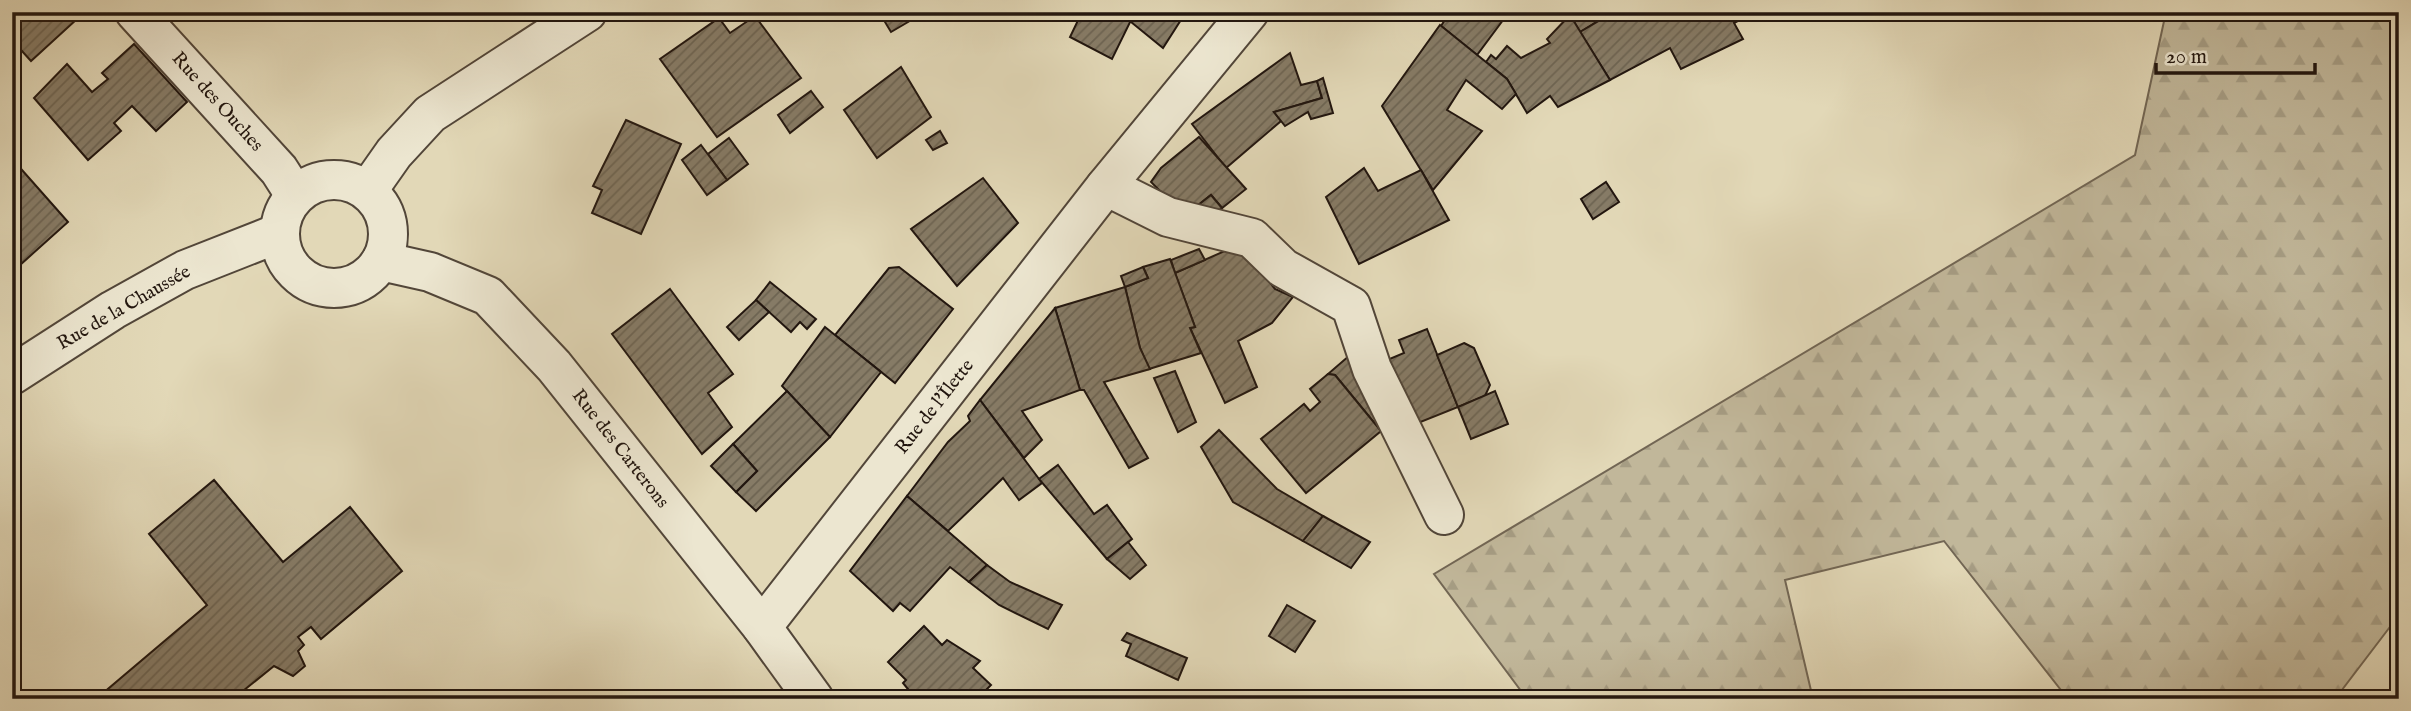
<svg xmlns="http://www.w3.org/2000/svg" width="2411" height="711" viewBox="0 0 2411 711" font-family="'IM FELL English',serif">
  <defs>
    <pattern id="forest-firs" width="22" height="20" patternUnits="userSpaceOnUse" patternTransform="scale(1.75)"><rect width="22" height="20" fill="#c1b79a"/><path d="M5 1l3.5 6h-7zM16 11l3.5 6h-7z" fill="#a69d84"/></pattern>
    <pattern id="building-hatch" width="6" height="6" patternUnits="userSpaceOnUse" patternTransform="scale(1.75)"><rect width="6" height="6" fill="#867b66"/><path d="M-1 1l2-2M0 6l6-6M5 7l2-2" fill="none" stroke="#6d6452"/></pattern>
  </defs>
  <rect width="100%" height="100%" fill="#e2d8b7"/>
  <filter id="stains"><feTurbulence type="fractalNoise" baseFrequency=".00286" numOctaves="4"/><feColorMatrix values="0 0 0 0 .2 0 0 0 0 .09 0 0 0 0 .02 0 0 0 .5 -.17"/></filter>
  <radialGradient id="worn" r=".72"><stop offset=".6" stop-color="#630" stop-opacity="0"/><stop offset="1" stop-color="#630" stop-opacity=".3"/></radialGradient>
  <polygon fill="url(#forest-firs)" stroke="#726654" stroke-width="2" points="2166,12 2399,12 2399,615 2335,699 2068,699 1944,541 1785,580 1813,699 1527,699 1434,574 2135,155"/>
  <g fill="url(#building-hatch)" stroke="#22160f" stroke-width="2">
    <polygon points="12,12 69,12 76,20 31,61 12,40"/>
    <polygon points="879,12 925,12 891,32"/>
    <polygon points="1082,12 1135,12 1112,59 1070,37"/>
    <polygon points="1135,12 1186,12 1163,48 1131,22"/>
    <polygon points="1450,12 1509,12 1477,55 1441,26"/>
    <polygon points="1572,12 1593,12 1598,21 1580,32 1570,15"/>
    <polygon points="1614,12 1754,12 1734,23 1743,39 1681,69 1670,48 1610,80 1580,32"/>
    <polygon points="1570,15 1610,80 1558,107 1550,96 1527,113 1507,79 1486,62 1491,55 1496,59 1507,46 1521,58 1550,43 1547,39"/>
    <polygon points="755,16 801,78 717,137 660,59 719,18 730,33"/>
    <polygon points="1440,25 1507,79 1516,94 1502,109 1466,80 1447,110 1482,131 1433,190 1382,106"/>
    <polygon points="134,44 187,102 156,131 132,106 114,123 121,131 88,160 34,98 67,64 92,92 108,79 102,73"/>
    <polygon points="1290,53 1301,85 1317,81 1322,98 1274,112 1281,121 1226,168 1192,124"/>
    <polygon points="901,67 931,117 877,158 844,110"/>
    <polygon points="1323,78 1333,113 1311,119 1308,112 1285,126 1274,112 1322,98 1317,81"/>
    <polygon points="811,91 823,107 790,133 778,115"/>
    <polygon points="626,120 681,144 641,234 592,213 602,190 593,186"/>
    <polygon points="940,131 947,143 933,150 926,140"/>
    <polygon points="1199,137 1246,189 1222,208 1211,195 1192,210 1174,205 1151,182 1161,168"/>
    <polygon points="729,138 748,164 727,180 708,154"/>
    <polygon points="701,145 727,180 707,195 682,160"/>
    <polygon points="1364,168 1378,191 1421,170 1449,220 1359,264 1326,197"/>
    <polygon points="22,170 68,222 20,265 12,256 12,178"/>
    <polygon points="983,178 1018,223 957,286 911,229"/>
    <polygon points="1606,182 1619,202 1593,219 1581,199"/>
    <polygon points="1211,195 1222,208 1213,216 1192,210"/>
    <polygon points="1236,246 1242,248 1275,289 1293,297 1272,323 1238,341 1257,387 1225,403 1190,328 1195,327 1175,273"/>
    <polygon points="1199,249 1205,260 1175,273 1171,260"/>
    <polygon points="1170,259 1195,327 1190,328 1201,353 1149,369 1140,348 1125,287 1148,278 1143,267"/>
    <polygon points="899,267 953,309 895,383 835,335 889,268"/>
    <polygon points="1143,267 1148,278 1125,287 1121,276"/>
    <polygon points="770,282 816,319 807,329 800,322 791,332 756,300"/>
    <polygon points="1125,287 1140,348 1150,369 1104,382 1148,458 1129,468 1084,390 1080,390 1055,308"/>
    <polygon points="670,289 733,374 708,393 732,427 702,454 612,334"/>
    <polygon points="756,300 769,312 739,340 727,327"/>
    <polygon points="1055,308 1080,390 1022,411 1042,440 1024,458 980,400"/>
    <polygon points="825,327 881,372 830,437 782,386"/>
    <polygon points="1427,329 1458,407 1408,427 1380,363 1404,353 1399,340"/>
    <polygon points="1464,343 1474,348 1490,385 1485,396 1458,407 1437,355"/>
    <polygon points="1357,349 1381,431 1335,375 1328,374"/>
    <polygon points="1175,371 1196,422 1178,432 1154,378"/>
    <polygon points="1328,374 1335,375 1381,431 1306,493 1261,439 1304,404 1310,411 1320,402 1310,389"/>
    <polygon points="787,391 830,437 756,511 736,492 757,471 733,444"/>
    <polygon points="1495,391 1508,424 1471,439 1458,407"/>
    <polygon points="980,400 1042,483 1019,500 1003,478 948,531 907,496 948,442 970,421 968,416"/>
    <polygon points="1219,430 1277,489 1323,516 1303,541 1233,502 1201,447"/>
    <polygon points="733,444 757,471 736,492 711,466"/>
    <polygon points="1058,465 1094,514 1107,505 1132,539 1107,559 1039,479"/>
    <polygon points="214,480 283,562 350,507 402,571 321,639 311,627 298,637 304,645 298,651 305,666 293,676 274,666 233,699 96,699 207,605 149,534"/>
    <polygon points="907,496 987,565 969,582 950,567 910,611 900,603 893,611 850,571"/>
    <polygon points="1323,516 1370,542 1351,568 1303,541"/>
    <polygon points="1128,542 1146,565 1130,579 1107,559"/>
    <polygon points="987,565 1010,582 1062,605 1048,629 999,605 969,582"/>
    <polygon points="1287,605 1315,621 1295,652 1269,636"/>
    <polygon points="924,626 942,645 947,640 980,661 973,668 991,685 977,699 916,699 903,683 906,680 888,662"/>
    <polygon points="1127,633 1187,658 1178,680 1126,656 1131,644 1122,640"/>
  </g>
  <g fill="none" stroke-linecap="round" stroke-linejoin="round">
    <defs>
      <g id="minor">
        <polyline points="135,12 279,170 295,195"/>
        <circle cx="334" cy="234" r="54"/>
        <polyline points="1106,186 1168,217 1252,238 1283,268 1351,306 1372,369 1444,515"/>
        <polyline points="368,190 394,153 430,114 587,12"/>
        <polyline points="381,261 430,272 488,296 554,366 762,627 814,699"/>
        <polyline points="12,375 113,310 185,270 279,233"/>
        <polyline points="762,627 1106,186 1249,12"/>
      </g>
    </defs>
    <use href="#minor" stroke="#524639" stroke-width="42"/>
    <use href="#minor" stroke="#ece6d0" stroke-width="38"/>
  </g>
  <g text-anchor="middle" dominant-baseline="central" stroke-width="5" stroke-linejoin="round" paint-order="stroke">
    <g font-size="19" fill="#22160f" stroke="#ece6d0">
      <text transform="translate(217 102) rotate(48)">Rue des Ouches</text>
      <text transform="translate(124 308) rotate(-30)">Rue de la Chaussée</text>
      <text transform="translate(935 407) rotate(-52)">Rue de l'Îlette</text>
      <text transform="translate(620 449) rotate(52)">Rue des Carterons</text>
    </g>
  </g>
  <rect width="2411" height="711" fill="none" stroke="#e2d8b7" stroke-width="42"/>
  <rect x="14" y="14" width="2383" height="683" fill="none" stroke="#22160f" stroke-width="3.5"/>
  <rect x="21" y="21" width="2369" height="669" fill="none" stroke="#22160f" stroke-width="2"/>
  <path d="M2156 63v10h159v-10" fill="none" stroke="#22160f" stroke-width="3.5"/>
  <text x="2166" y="63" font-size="21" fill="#22160f" stroke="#ece6d0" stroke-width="5" paint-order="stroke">20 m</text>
  <rect width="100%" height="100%" filter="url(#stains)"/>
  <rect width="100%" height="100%" fill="url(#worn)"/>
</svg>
